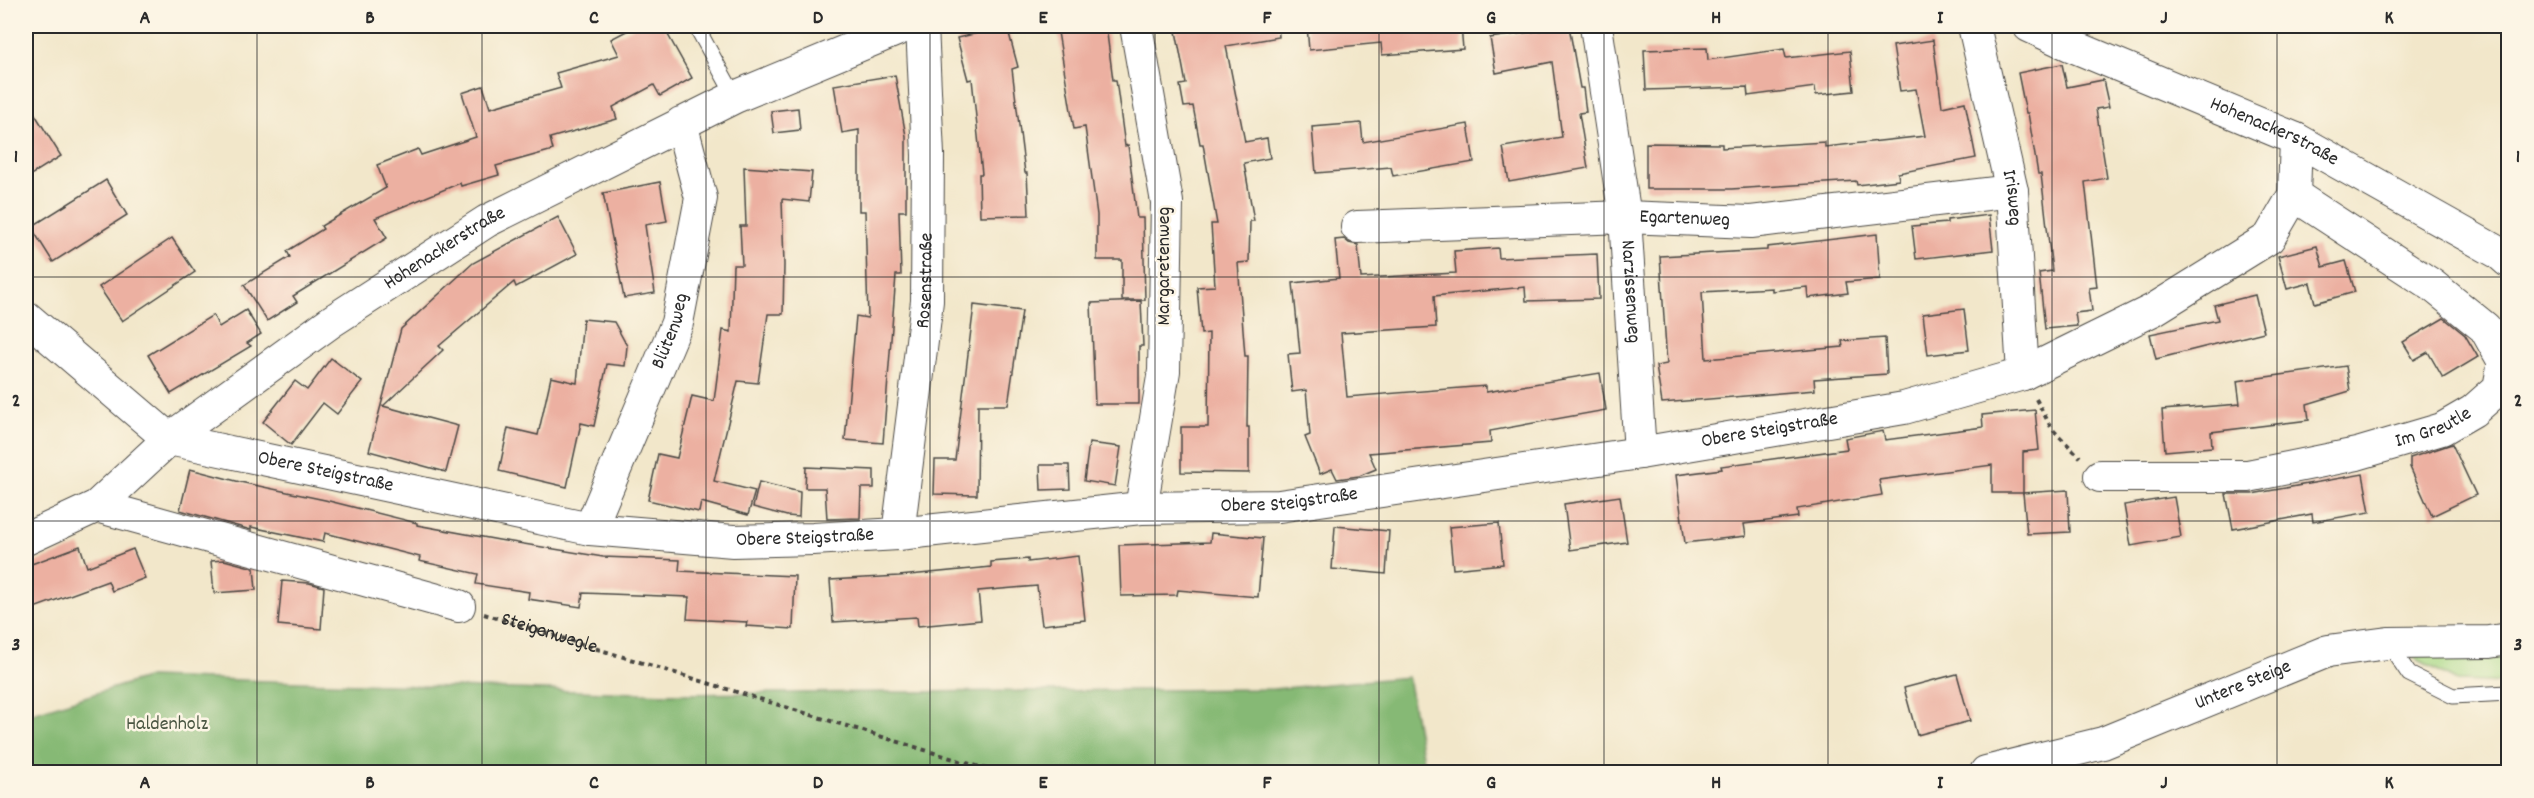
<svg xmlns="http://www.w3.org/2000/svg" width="2534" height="798" viewBox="0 0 2534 798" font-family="Dekko,sans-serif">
  <rect width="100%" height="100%" fill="#fcf5e5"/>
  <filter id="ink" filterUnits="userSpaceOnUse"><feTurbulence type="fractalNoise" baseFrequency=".0167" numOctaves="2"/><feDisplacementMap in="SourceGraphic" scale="12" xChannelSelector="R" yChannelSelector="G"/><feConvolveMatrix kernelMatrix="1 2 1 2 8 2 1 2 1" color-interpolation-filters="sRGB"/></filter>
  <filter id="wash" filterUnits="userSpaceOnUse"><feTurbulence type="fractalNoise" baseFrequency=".008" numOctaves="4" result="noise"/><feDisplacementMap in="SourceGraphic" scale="24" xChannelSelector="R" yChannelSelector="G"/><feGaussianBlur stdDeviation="1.35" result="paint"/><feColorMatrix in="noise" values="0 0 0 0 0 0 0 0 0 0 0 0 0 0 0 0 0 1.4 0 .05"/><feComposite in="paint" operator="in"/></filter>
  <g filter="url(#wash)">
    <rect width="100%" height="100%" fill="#f2e7ca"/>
    <polygon fill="#a9d987" stroke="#6a8259" stroke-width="1.5" points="2395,647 2508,648 2508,683 2457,681"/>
    <polygon fill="#86b974" stroke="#587250" stroke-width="1.5" points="149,677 668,694 1273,689 1408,677 1425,772 26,772 26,715"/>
    <g id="blocks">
      <g fill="#ecb0a1">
        <polygon points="636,26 663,26 692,78 660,96 654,85 613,107 617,119 550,138 553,150 496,166 499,175 461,186 460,183 375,218 387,238 293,296 297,302 267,321 244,285 290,257 287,251 323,229 321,226 386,188 377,165 418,149 421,155 476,137 462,93 483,86 490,108 561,88 556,73 619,55 611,39"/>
        <polygon points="1007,26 1018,67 1012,69 1025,173 1027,173 1029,215 980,216 979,174 982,174 972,79 968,80 957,38"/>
        <polygon points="1057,26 1106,26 1113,80 1116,80 1125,146 1128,145 1137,218 1143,218 1145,300 1122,300 1122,260 1097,260 1097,215 1085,127 1074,129"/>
        <polygon points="1175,26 1278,26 1279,37 1226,46 1245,142 1267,138 1270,158 1244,163 1254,221 1250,221 1249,262 1238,263 1245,356 1248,356 1247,427 1249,427 1249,473 1181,472 1181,427 1208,427 1209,333 1201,334 1197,287 1215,286 1211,224 1217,224 1203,144 1200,144 1193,106 1184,107 1180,85 1186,84"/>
        <polygon points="1307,26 1461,26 1463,49 1382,55 1381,43 1309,50"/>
        <polygon points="1569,26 1580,88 1583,88 1586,112 1579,113 1588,168 1509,182 1503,147 1562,137 1552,62 1496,73 1490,38"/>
        <polygon points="1933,40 1942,107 1965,102 1976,158 1898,173 1899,180 1857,185 1856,181 1731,189 1646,189 1646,143 1722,144 1722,148 1825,142 1825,147 1925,136 1916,89 1900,91 1893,46"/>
        <polygon points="1707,48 1708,60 1784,49 1786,58 1850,51 1854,91 1816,95 1815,87 1748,96 1747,87 1646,90 1644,50"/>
        <polygon points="2062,64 2067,87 2103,80 2109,107 2096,109 2107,178 2085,182 2097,287 2089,288 2092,311 2075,313 2077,326 2045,329 2039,273 2052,271 2041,174 2038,174 2028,113 2026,113 2018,73"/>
        <polygon points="895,75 906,136 906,211 899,211 901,275 896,275 883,443 845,440 856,316 868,318 865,211 859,211 859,130 842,133 834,85"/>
        <polygon points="26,100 61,156 26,178"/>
        <polygon points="798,108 800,130 774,133 771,111"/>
        <polygon points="1361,123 1363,142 1468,124 1474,162 1393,176 1391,167 1316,173 1312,127"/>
        <polygon points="744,167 812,172 809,202 782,199 784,265 783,314 768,314 758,383 738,381 714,481 755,491 748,515 701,502 699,512 648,500 658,454 677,458 692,396 714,401 723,330 731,332 733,265 742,265 740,226 746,226"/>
        <polygon points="106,180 127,215 53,262 31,227"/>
        <polygon points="660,182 667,221 645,225 655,293 624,298 603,193"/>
        <polygon points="1989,215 1993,250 1916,259 1912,226 1947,223 1947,220"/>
        <polygon points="558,217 577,254 516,287 514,282 439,346 443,350 383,406 458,426 446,472 369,451 401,329 473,263"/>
        <polygon points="1877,234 1880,279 1846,282 1848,293 1808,298 1807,287 1772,291 1772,288 1702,292 1706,359 1843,347 1842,341 1885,338 1887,374 1814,379 1815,390 1662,403 1656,366 1667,364 1660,256 1767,250 1767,247"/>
        <polygon points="172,238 195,272 122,321 99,287"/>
        <polygon points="1344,239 1349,243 1358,245 1361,278 1456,273 1454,251 1498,248 1499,258 1597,254 1599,299 1526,301 1525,287 1434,296 1436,327 1341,333 1347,397 1486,386 1486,392 1600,373 1606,410 1490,431 1491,443 1369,453 1376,469 1359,476 1337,479 1332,469 1320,474 1305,437 1310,435 1306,390 1292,392 1288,354 1300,353 1293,283 1339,278 1335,240"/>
        <polygon points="2317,246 2323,267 2346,261 2355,292 2315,303 2310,283 2287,289 2278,256"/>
        <polygon points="2255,295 2264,332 2156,359 2150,334 2218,320 2214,305"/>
        <polygon points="1141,301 1143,346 1139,346 1139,404 1095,404 1091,303"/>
        <polygon points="974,305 1022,311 1008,405 978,405 977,495 934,494 935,460 955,460"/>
        <polygon points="1964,309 1969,350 1928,355 1923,314"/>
        <polygon points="246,310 261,334 247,343 251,346 171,394 148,355 213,315 219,327"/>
        <polygon points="2444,318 2465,335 2478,357 2443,378 2428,352 2414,360 2403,342"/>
        <polygon points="583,319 614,322 627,346 625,366 607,364 594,426 581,423 567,487 499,471 508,428 538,435 551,377 577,383"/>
        <polygon points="331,358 362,382 337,414 323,403 291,445 263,422 295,381 307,390"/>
        <polygon points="2346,366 2350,391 2307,404 2309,420 2211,432 2212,447 2165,451 2162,410 2240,404 2237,381"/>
        <polygon points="2035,410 2039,450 2023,452 2023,493 1992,493 1992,465 1879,480 1882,495 1797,509 1798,517 1744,524 1746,536 1685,543 1676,475 1722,469 1721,466 1847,449 1845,438 1883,431 1885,440 1983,427 1982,415"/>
        <polygon points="1089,443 1121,447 1115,486 1084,481"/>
        <polygon points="2452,444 2476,495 2432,516 2410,467 2410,458"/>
        <polygon points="1040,465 1069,465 1070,489 1041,490"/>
        <polygon points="806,467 874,470 874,488 861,488 860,518 827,519 825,488 805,488"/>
        <polygon points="190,469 240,482 325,500 417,523 417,525 499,540 603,557 680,560 679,571 795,576 793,629 746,626 747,622 687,619 689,597 583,593 581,607 528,599 529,592 476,584 478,574 419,561 420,557 325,533 323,542 251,527 251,530 180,510"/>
        <polygon points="2363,474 2370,512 2313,522 2312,514 2233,529 2226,494 2252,494"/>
        <polygon points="759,482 800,492 799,517 787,516 753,507"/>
        <polygon points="2068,490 2070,532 2027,534 2023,493"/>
        <polygon points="1620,496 1627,542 1570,550 1564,504"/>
        <polygon points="2174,497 2181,537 2131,546 2124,505"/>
        <polygon points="1499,523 1503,564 1453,569 1449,527"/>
        <polygon points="1335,526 1389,531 1386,574 1332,569"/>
        <polygon points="1211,533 1263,538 1258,597 1178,590 1177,595 1121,596 1119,545 1210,542"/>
        <polygon points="80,546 87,567 133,549 145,578 112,591 108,581 26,611 26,566"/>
        <polygon points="1078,556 1085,620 1042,625 1037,586 978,591 981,620 918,626 917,617 833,622 830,580 899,576 991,567 991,562 1028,559 1028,562"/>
        <polygon points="224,560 254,568 256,590 214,593 211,561"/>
        <polygon points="282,581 309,583 324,587 321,629 278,625"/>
        <polygon points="1957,674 1970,721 1917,735 1904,688"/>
      </g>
    </g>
  </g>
  <g filter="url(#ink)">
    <use href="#blocks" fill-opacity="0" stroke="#494743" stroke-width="1.5"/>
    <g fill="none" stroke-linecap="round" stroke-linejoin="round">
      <defs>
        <g id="lane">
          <polyline points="696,26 735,97"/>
          <polyline points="2388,643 2409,674 2453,696 2508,693"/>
        </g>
        <g id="street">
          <polyline points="1136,26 1167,202 1164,371 1141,508"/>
          <path id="s2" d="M1596,26L1625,217L1640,453"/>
          <path id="s3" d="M1974,26L2012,191L2023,374"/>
          <path id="s4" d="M2029,26L2070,45L2296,139L2499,253L2508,261"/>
          <path id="s5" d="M1357,227L1625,217L1751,222L2012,191"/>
          <path id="s6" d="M26,317L169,439L590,529L733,541L813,539L898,534L1141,508L1279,506L1640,453L1904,408L2023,374L2153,310L2269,238L2294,195L2296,139"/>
          <path id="s7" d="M2100,476H2248L2357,454L2442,429L2473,411L2499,388L2504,362L2485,328L2432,285L2294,195"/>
          <polyline points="97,506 459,606"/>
          <path id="s8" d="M590,529L677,323L701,198L681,123"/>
          <path id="s9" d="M898,534L927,301L928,155L922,26"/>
          <path id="s10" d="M26,539L97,506L169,439L332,321L487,221L735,97L906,26"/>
          <path id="s11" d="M1986,772L2103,743L2328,651L2388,643L2489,642L2508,639"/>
        </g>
      </defs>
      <use href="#lane" stroke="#494743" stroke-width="17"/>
      <use href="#street" stroke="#494743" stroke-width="34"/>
      <g stroke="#494743" stroke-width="4" stroke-dasharray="4.5 4.5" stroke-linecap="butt">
        <polyline points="2036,399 2052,429 2080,457"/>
        <path id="s1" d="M484,614L996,772"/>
      </g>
      <use href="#lane" stroke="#fff" stroke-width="15"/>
      <use href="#street" stroke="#fff" stroke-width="32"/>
    </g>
  </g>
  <path fill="none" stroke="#2b2b2b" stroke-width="1.5" stroke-opacity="0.55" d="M257,26V772M482,26V772M706,26V772M930,26V772M1155,26V772M1379,26V772M1604,26V772M1828,26V772M2052,26V772M2277,26V772M26,277H2508M26,521H2508"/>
  <g text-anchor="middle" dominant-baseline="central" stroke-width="5" stroke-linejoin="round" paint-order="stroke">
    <g font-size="20" fill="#2b2b2b" stroke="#fcf5e5">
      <text stroke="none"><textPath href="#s4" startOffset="267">Hohenackerstraße</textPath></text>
      <text stroke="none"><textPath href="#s3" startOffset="176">Irisweg</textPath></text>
      <text stroke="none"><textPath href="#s5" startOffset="328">Egartenweg</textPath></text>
      <text stroke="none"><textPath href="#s10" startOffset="512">Hohenackerstraße</textPath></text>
      <text transform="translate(1165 266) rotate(-90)">Margaretenweg</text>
      <text stroke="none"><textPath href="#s9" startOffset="255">Rosenstraße</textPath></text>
      <text stroke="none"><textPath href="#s2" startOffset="268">Narzissenweg</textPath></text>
      <text stroke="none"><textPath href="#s8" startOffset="214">Blütenweg</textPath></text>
      <text stroke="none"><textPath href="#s7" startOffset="340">Im Greutle</textPath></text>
      <text stroke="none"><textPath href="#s6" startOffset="1806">Obere Steigstraße</textPath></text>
      <text stroke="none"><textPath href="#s6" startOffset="348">Obere Steigstraße</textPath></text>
      <text stroke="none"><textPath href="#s6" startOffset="1320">Obere Steigstraße</textPath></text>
      <text stroke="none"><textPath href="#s6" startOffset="834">Obere Steigstraße</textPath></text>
      <text stroke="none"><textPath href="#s1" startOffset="68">Steigenwegle</textPath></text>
      <text stroke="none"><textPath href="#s11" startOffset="272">Untere Steige</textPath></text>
    </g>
    <g font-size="20" fill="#4a5642" stroke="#fcf5e5">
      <text x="167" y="725">Haldenholz</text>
    </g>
  </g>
  <rect width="2534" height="798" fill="none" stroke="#fcf5e5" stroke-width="66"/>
  <rect x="33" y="33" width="2468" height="732" fill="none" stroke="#2b2b2b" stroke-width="2"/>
  <g font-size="20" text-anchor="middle" font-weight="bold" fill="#2b2b2b">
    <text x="145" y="23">A</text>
    <text x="370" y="23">B</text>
    <text x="594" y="23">C</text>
    <text x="818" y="23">D</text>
    <text x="1043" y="23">E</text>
    <text x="1267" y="23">F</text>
    <text x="1491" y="23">G</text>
    <text x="1716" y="23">H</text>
    <text x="1940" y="23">I</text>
    <text x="2164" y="23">J</text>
    <text x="2389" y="23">K</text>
    <text x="16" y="162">1</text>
    <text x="2518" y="162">1</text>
    <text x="16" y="406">2</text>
    <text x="2518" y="406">2</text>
    <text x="16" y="650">3</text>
    <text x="2518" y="650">3</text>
    <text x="145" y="788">A</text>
    <text x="370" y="788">B</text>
    <text x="594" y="788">C</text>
    <text x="818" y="788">D</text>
    <text x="1043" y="788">E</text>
    <text x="1267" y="788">F</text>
    <text x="1491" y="788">G</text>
    <text x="1716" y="788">H</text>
    <text x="1940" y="788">I</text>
    <text x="2164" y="788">J</text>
    <text x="2389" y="788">K</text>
  </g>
</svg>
